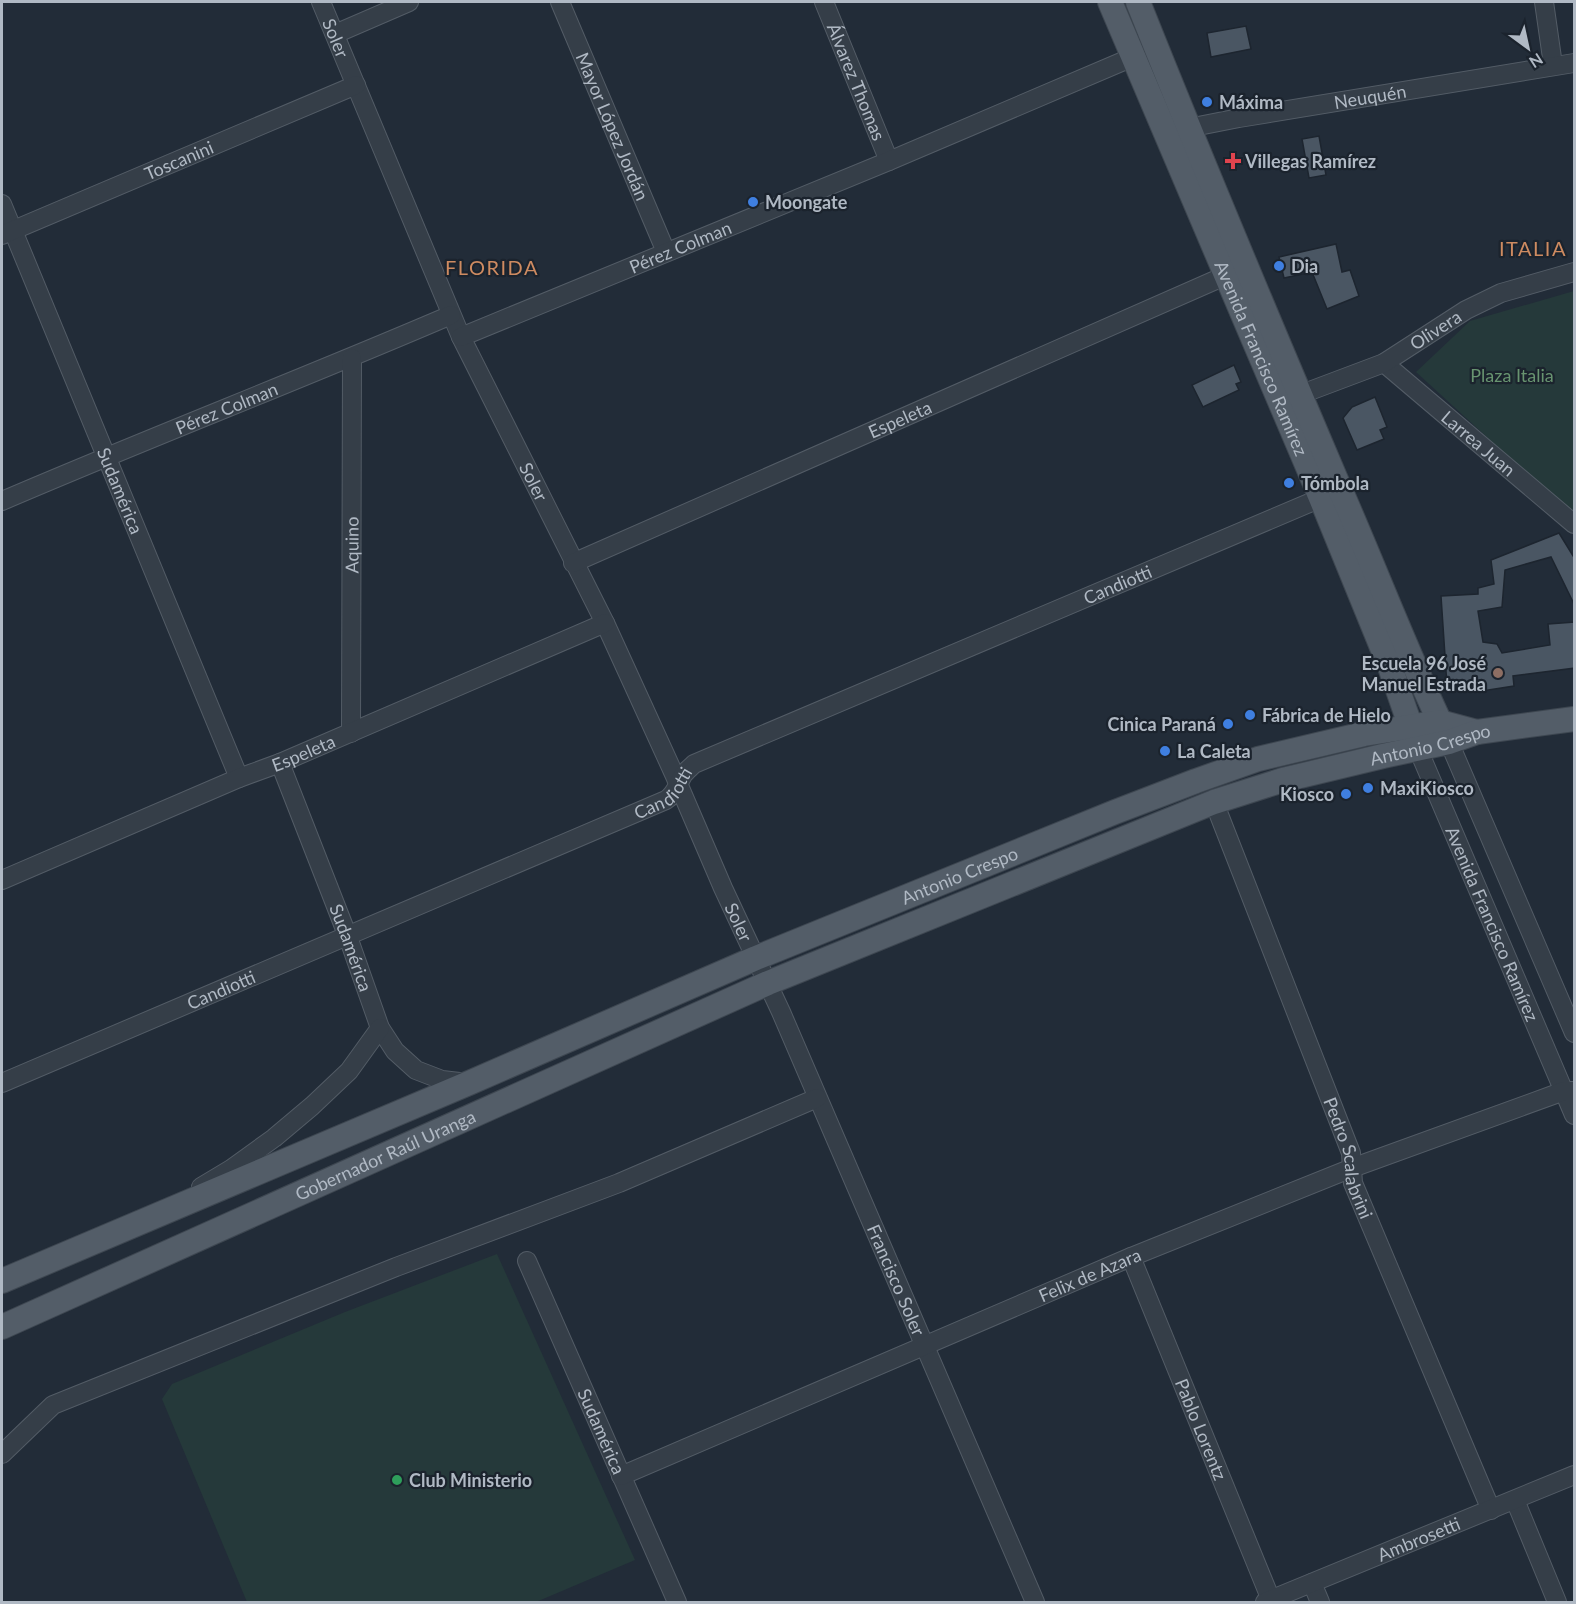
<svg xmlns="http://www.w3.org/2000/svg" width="1576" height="1604" viewBox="0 0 1576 1604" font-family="Lato,sans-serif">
  <rect width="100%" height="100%" fill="#222c38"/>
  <g fill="#25393a">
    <polygon points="1574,291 1574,517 1416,372 1470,321"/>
    <polygon points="497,1254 635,1560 536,1602 247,1602 162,1399 172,1384 345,1312"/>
  </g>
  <g fill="#4a5663" stroke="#1d252f" stroke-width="1.5">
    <polygon points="1246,26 1251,49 1211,57 1207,33"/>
    <polygon points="1319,136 1326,175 1309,178 1302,139"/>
    <polygon points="1336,244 1342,272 1350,270 1359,296 1327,309 1312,272 1284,278 1279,257"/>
    <polygon points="1234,365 1241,382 1236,384 1239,390 1203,407 1192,385"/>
    <polygon points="1375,397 1387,427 1380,430 1384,439 1357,450 1343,418 1352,407"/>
    <polygon points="1559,533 1575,559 1575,606 1551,557 1505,570 1502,607 1478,611 1483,642 1497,644 1502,653 1550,645 1548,624 1575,622 1575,668 1513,676 1514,686 1482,691 1481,683 1447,686 1441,596 1478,594 1478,588 1494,584 1491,560"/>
  </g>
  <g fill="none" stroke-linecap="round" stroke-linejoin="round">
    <defs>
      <g id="minor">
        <path id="s1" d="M321,2L461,337L605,623L674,774L723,888L781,1012L1035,1602"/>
        <path id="s2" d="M560,2L666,252"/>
        <path id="s3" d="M824,2L889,161"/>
        <polyline points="1544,2 1553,65"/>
        <polyline points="335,34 409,2"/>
        <path id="s4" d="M1178,130L1239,118L1574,63"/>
        <path id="s5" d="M2,204L239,778"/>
        <path id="s6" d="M2,235L356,85"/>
        <path id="s7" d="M461,337L889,161L1133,57"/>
        <path id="s8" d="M1384,363L1574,524"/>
        <path id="s9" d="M1299,395L1384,363L1466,310L1501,293L1574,272"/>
        <path id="s10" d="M2,501C151,437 302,379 451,315"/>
        <path id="s11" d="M573,563L1227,275"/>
        <path id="s12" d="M351,733L352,358"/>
        <polyline points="1449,742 1574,1033"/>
        <path id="s13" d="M1418,749L1574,1115"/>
        <path id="s14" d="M280,763L348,937L380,1028L395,1051L416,1070L442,1080L468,1083"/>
        <path id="s15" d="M1214,802L1351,1153L1353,1183L1491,1510"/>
        <path id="s16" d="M2,880L239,778L280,763L605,623"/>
        <path id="s17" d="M2,1083L666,800C676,794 677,785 683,775C686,771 690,768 694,764L1321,498"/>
        <polyline points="201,1187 231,1169 274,1138 312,1106 349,1071 380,1028"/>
        <path id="s18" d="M1131,1257L1271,1600"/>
        <path id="s19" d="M527,1261L677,1602"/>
        <polyline points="2,1454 53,1405 396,1267 619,1183 817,1098"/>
        <path id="s20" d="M621,1476L1131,1257L1352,1168L1564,1091H1574"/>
        <polyline points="1515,1500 1557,1602"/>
        <polyline points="1312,1583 1320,1602"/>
        <path id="s21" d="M1265,1602L1574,1475"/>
      </g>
      <g id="major">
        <path id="s22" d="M1110,2L1321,498L1390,667L1416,742"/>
        <path d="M1138,2C1203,165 1271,327 1340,489C1376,571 1407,654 1446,735"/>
        <path id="s23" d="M2,1281L469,1083L756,958L1115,812L1196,781L1258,759L1364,734L1440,722L1477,732"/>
        <path id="s24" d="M2,1327L768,983L1214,802L1283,780L1383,756L1449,742L1477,732L1574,719"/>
      </g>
    </defs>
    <use href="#minor" stroke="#535c66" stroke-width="20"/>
    <use href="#major" stroke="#3e4751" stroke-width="26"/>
    <use href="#minor" stroke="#353e48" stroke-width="18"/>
    <use href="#major" stroke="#535d68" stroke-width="24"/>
  </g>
  <g fill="#3f7fe0" stroke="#1b232d" stroke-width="2">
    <circle cx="1207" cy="102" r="6"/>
    <circle cx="753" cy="202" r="6"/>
    <circle cx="1279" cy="266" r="6"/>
    <circle cx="1289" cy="483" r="6"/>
    <circle cx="1250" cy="715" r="6"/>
    <circle cx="1228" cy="724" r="6"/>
    <circle cx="1165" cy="751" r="6"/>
    <circle cx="1368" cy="788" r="6"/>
    <circle cx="1346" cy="794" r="6"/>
  </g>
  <path fill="#e0444e" stroke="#1b232d" stroke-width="2" d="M1230 152h6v6h6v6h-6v6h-6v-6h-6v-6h6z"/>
  <circle fill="#8d6e63" stroke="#1b232d" stroke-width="2" cx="1498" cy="673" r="6"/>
  <circle fill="#2e9e5b" stroke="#1b232d" stroke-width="2" cx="397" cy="1480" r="6"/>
  <g text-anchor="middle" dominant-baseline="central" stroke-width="4.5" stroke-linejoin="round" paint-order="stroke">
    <g font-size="18" fill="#b0b9c4" stroke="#1b232d">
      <text stroke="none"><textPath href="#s1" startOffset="39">Soler</textPath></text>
      <text stroke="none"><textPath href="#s3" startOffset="86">Álvarez Thomas</textPath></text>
      <text stroke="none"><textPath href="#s4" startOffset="195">Neuquén</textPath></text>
      <text stroke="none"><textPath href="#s2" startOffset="135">Mayor López Jordán</textPath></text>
      <text stroke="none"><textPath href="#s6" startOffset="192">Toscanini</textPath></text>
      <text stroke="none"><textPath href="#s7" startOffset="237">Pérez Colman</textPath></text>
      <text stroke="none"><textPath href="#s9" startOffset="152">Olivera</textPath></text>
      <text stroke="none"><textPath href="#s22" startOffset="387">Avenida Francisco Ramírez</textPath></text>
      <text stroke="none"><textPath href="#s10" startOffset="243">Pérez Colman</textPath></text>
      <text stroke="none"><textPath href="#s11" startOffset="357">Espeleta</textPath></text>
      <text stroke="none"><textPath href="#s8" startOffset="124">Larrea Juan</textPath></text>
      <text stroke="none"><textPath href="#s1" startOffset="525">Soler</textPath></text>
      <text stroke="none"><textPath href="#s5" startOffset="310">Sudamérica</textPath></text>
      <text stroke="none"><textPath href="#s12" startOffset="188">Aquino</textPath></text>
      <text stroke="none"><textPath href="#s17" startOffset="1228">Candiotti</textPath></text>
      <text stroke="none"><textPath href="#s24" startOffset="1545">Antonio Crespo</textPath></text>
      <text stroke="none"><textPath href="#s16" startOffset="327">Espeleta</textPath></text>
      <text stroke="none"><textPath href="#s17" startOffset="724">Candiotti</textPath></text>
      <text stroke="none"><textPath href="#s23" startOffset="1040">Antonio Crespo</textPath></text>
      <text stroke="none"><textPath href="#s1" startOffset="1011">Soler</textPath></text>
      <text stroke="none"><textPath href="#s13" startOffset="190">Avenida Francisco Ramírez</textPath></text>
      <text stroke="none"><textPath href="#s14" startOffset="198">Sudamérica</textPath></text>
      <text stroke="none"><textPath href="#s17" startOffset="238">Candiotti</textPath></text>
      <text stroke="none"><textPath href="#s24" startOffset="420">Gobernador Raúl Uranga</textPath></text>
      <text stroke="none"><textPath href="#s15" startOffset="381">Pedro Scalabrini</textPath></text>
      <text stroke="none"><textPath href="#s20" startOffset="510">Felix de Azara</textPath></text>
      <text stroke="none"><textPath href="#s1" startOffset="1402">Francisco Soler</textPath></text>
      <text stroke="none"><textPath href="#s18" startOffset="186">Pablo Lorentz</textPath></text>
      <text stroke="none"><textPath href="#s19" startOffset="186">Sudamérica</textPath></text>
      <text stroke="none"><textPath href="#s21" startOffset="166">Ambrosetti</textPath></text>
    </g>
    <g font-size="18" font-weight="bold" fill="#b0b9c4" stroke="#1b232d" text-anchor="start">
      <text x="1219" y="102">Máxima</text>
      <text x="1245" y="161">Villegas Ramírez</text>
      <text x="765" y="202">Moongate</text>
      <text x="1291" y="266">Dia</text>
      <text x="1301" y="483">Tómbola</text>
      <text x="1486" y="663" text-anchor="end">Escuela 96 José<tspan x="1486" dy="21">Manuel Estrada</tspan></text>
      <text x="1262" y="715">Fábrica de Hielo</text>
      <text x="1216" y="724" text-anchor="end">Cinica Paraná</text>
      <text x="1177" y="751">La Caleta</text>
      <text x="1380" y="788">MaxiKiosco</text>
      <text x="1334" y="794" text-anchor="end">Kiosco</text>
      <text x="409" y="1480">Club Ministerio</text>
    </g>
    <g font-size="18" fill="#689470" stroke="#1b232d">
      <text x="1512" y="375">Plaza Italia</text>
    </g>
    <g font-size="20" letter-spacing="1.5" fill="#ce8b61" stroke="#1b232d">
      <text x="1533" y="248">ITALIA</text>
      <text x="492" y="267">FLORIDA</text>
    </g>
  </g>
  <rect width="1576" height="1604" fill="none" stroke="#b0b9c4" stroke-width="6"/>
  <g transform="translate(1528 48) rotate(147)" stroke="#1b232d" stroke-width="4.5" paint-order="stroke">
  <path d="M0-4.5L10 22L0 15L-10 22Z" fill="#b0b9c4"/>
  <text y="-9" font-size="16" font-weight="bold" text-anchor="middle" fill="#b0b9c4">N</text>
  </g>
</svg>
